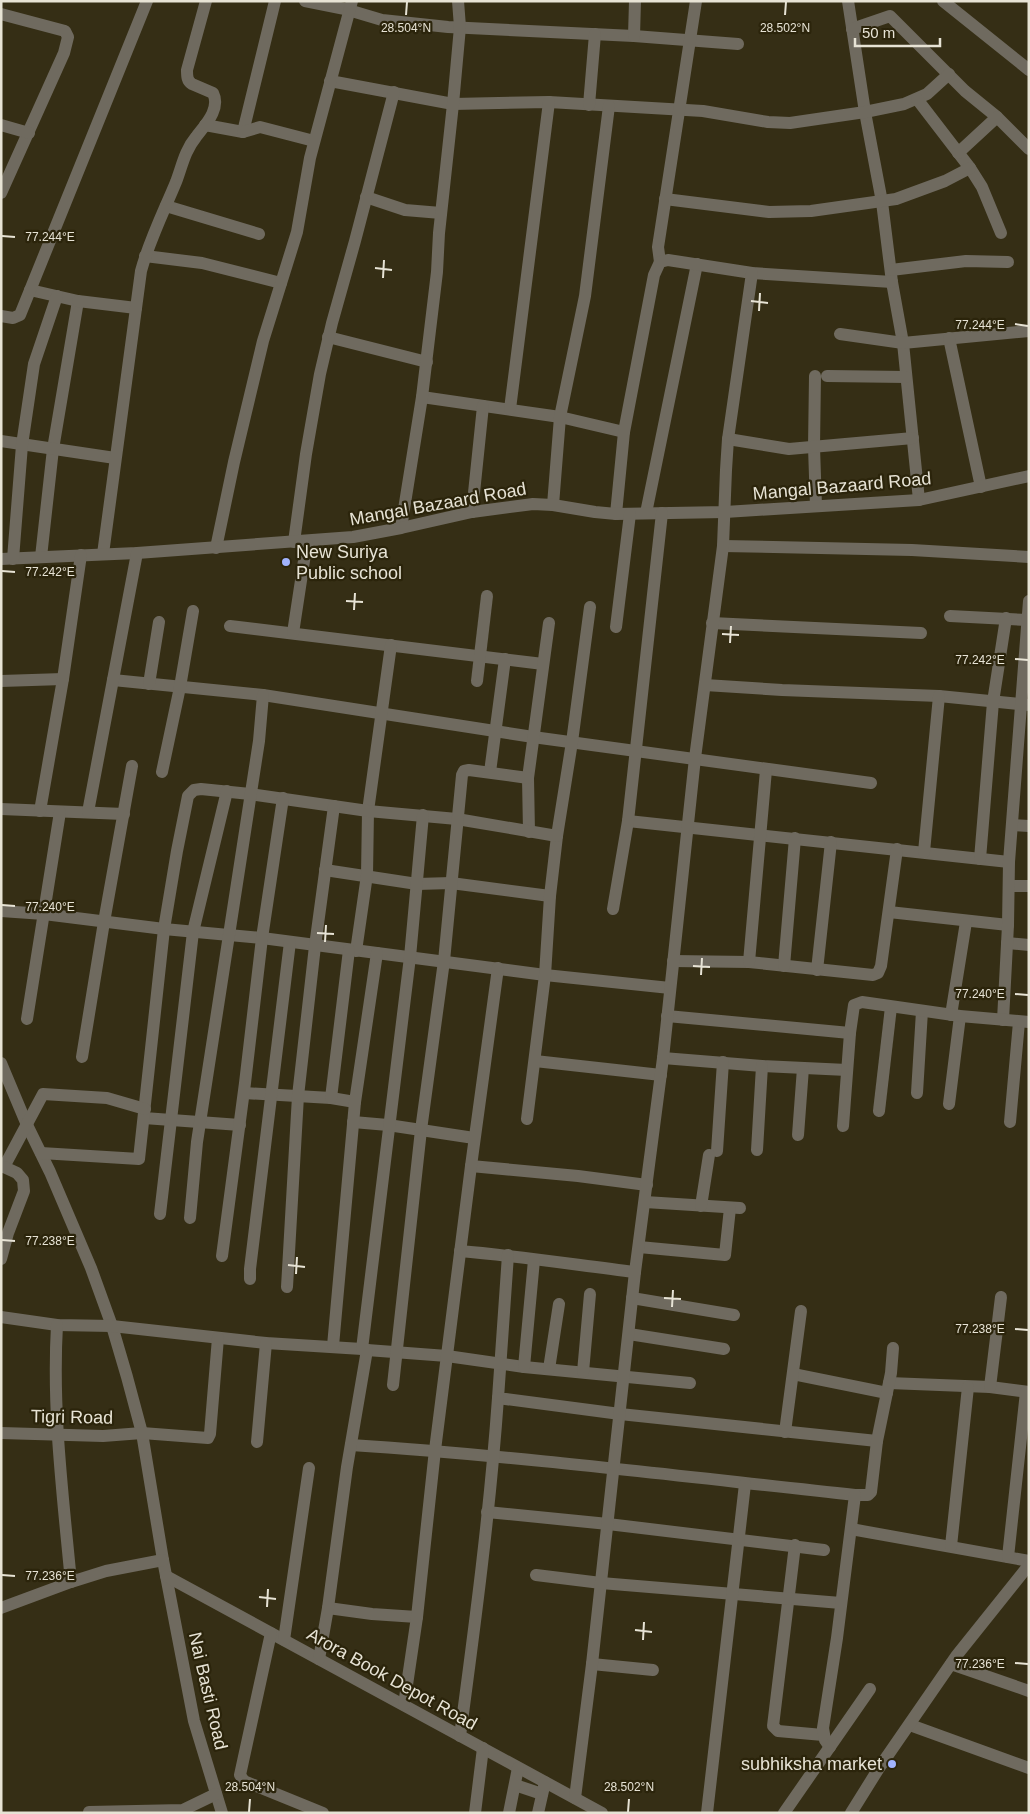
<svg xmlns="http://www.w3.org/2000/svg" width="1030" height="1814" viewBox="0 0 1030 1814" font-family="Helvetica,sans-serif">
  <rect width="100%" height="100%" fill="#352e15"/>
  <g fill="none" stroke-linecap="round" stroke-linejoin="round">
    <g stroke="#6f6a5f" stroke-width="12">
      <polyline points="305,1 345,9 382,20 448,27 634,36 738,44"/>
      <polyline points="848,1 865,112 882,202 892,282 903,343 919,500"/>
      <polyline points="943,1 1029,70"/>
      <polyline points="1,14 65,31 68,37 64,53 1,193"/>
      <polyline points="852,29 890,16 965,91 997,117 1029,149"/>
      <polyline points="634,36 635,1"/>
      <polyline points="330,81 453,104 549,102 703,111 768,122 790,123 865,112 904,104 927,94 949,74"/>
      <polyline points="917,99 970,168 982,187 1001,233"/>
      <polyline points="589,105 595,34"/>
      <polyline points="1,125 29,133"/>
      <polyline points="205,125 243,132 275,1"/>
      <polyline points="243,132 260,127 314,141"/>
      <polyline points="958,153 997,117"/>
      <polyline points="366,197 405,210 441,213"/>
      <polyline points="665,199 769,212 811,211 896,199 945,181 970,168"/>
      <polyline points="166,206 259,234"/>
      <polyline points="145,256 202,263 281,283"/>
      <polyline points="660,262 658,247 696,1"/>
      <polyline points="891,270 966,261 1008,262"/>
      <polyline points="30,290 78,301 53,449 41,557"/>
      <polyline points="78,301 136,308"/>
      <polyline points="1,316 13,318 20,315 147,1"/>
      <polyline points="840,334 903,343 1029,331"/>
      <polyline points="328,337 427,362"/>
      <polyline points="949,338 981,487"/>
      <polyline points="815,376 814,447 816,506"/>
      <polyline points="827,376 906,377"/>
      <polyline points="422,397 560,417 624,432"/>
      <polyline points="510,409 549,102"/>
      <polyline points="728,439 789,449 913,438"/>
      <polyline points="1,441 115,458"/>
      <polyline points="553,505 560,417 585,296 609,106"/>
      <polyline points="472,512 483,406"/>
      <polyline points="646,513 697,264"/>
      <polyline points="616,514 624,432 654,275 660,262 668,260 752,273 892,282"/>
      <polyline points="401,528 422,397 437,272 439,233 453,104 460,27 458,1"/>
      <polyline points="294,542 306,454 320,374 332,323 355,241 394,92"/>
      <polyline points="723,546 912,550 1029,557"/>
      <polyline points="216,548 234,462 263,341 297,232 310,158 352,1"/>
      <path d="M103,554L141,271C149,241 164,211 176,182C182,166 185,150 196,137C205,125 221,109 213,93L192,84C187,81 187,76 187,70L206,1"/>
      <polyline points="1,559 137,553 353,537 401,528 472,512 533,504 553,505 595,512 616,514 725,512 919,500 1029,476"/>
      <polyline points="13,559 22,445 34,364 57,296"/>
      <polyline points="950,616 1027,620"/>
      <polyline points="712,623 921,633"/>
      <polyline points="230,626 543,664"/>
      <polyline points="616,627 630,514"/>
      <polyline points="293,633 307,541"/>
      <polyline points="113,680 263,695 533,737 871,783"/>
      <polyline points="1,681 63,679"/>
      <polyline points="477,681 487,596"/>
      <polyline points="149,684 159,622"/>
      <polyline points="705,685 782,690 939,696 1029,705"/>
      <polyline points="162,772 180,687 193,611"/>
      <polyline points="490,772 505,659"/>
      <polyline points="1,809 124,814"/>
      <polyline points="40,811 63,679 81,555"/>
      <polyline points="88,812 137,553"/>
      <polyline points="628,821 1009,862"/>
      <polyline points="1013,825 1029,826"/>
      <polyline points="529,832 528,778 549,623"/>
      <polyline points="924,852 939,696"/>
      <polyline points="980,859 993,702 1006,618"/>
      <polyline points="325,870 417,884 451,883 550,896"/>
      <polyline points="1009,886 1029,886"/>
      <polyline points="613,909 628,821 662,513"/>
      <polyline points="1,911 44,914 164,929 262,938 545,975 670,988"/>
      <polyline points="889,912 1008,925"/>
      <polyline points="1007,943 1029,945"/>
      <polyline points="356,951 367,875 368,811 391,645"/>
      <polyline points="673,961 749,962 873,975 878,973 881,966 897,849"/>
      <polyline points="749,962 766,770"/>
      <polyline points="784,966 795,838"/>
      <polyline points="817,970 831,842"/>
      <polyline points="951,1015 966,922"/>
      <polyline points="667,1016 850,1033"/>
      <polyline points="27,1019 60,812"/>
      <polyline points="1003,1020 1008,925 1009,862 1029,601"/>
      <polyline points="82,1057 104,922 132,766"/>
      <polyline points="663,1058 762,1066 847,1070"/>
      <polyline points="535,1061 661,1075"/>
      <polyline points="1,1063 27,1125 50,1172 91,1268 112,1326 127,1377 142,1433 163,1560 194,1721 222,1813"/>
      <polyline points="244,1093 331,1098 355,1102"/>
      <polyline points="917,1093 922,1011"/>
      <polyline points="331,1098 349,950"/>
      <polyline points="949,1104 960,1016"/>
      <polyline points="879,1111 891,1007"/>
      <polyline points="144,1118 240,1125"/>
      <polyline points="527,1119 545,975 550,896 557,836 572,742 590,607"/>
      <polyline points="353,1122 388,1125 474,1138"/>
      <polyline points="1010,1122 1019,1022"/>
      <polyline points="843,1126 850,1033 854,1005 862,1002 960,1016 1029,1022"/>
      <polyline points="798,1135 803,1068"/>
      <polyline points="757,1150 762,1066"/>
      <polyline points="717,1151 723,1062"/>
      <polyline points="41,1153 139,1159 164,929 177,851 188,796 194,790 201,789 250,794 368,811 457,819 557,836"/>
      <polyline points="471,1166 578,1176 647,1185"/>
      <polyline points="1,1167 4,1167 43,1094 107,1098 145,1109"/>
      <polyline points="645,1202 740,1208"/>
      <polyline points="701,1206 709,1155"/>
      <polyline points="160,1214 193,932 227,791"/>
      <polyline points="190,1218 197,1142 259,741 263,695"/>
      <polyline points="639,1247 725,1255 730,1208"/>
      <path d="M460,1251C519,1256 577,1265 635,1272"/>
      <polyline points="508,1255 498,1398 620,1414 877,1441"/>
      <polyline points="222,1256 245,1083 262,938 283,798"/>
      <polyline points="1,1259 8,1233 24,1191 23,1180 17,1173 4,1167"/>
      <polyline points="250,1279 250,1269 290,942"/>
      <polyline points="287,1287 298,1096 315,946 334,806"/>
      <polyline points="632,1298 734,1315"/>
      <polyline points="1,1317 57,1325 112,1326 266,1343 362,1349"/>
      <path d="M57,1325C52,1411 63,1496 71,1582"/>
      <polyline points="629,1334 724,1349"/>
      <polyline points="333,1346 355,1102 377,953"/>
      <polyline points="367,1350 447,1356 524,1367 690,1383"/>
      <polyline points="524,1367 534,1260"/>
      <polyline points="549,1369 559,1304"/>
      <polyline points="583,1372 590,1294"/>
      <polyline points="793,1374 887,1393"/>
      <polyline points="889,1383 990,1387 1029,1392"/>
      <polyline points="393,1385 421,1130 444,961 462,775 464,771 469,770 528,778"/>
      <polyline points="990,1387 1001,1297"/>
      <polyline points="785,1432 801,1311"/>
      <polyline points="1,1433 103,1436 142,1433 208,1438 210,1434 218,1338"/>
      <polyline points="257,1442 266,1343"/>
      <path d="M351,1445C519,1456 687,1477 855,1495H868L871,1492L877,1441L891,1373L893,1348"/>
      <polyline points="487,1512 608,1524 824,1550"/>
      <polyline points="851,1529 1029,1561"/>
      <polyline points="795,1545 773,1726 778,1731 823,1735"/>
      <polyline points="951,1546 968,1387"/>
      <polyline points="1008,1557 1026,1392"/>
      <polyline points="536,1575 601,1583 841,1603"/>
      <polyline points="166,1576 602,1813"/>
      <polyline points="1,1608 71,1582 106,1571 163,1560"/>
      <polyline points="328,1608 372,1614 417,1617"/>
      <polyline points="271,1633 240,1775 244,1781 323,1813"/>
      <polyline points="284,1640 309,1468"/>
      <polyline points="319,1659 328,1608 347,1467 367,1350 362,1349 410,957 423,815"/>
      <polyline points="592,1664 653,1670"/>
      <polyline points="951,1664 1029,1691"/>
      <polyline points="404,1705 417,1617 435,1450 471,1166 498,968"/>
      <polyline points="910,1725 1029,1768"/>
      <path d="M460,1736C475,1624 490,1511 498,1398"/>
      <polyline points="830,1747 825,1740 823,1728 837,1638 855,1495"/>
      <polyline points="515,1785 542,1794"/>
      <polyline points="575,1798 592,1664 635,1272 663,1058 695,758 723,546 726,470 728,439 752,273"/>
      <polyline points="89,1812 183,1810 216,1794"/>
      <polyline points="475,1813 483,1748"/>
      <polyline points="509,1813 518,1768"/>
      <polyline points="538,1813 545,1782"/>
      <polyline points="707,1813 745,1484"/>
      <polyline points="784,1813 870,1689"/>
      <polyline points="851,1813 879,1768 957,1655 1029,1565"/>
    </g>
  </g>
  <path fill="none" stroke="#e7e3d5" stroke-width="2" d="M406,15L407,2M785,15L786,2M2,236L15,237M375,268L392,270M383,278L384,260M751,301L768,303M759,311L760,293M1015,324L1028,326M2,571L15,572M346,601L363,602M354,610L355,593M722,634L739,635M730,643L731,626M1015,659L1028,660M2,905L15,906M317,933L334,934M325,942L326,925M693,966L710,967M701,975L702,958M1015,994L1028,995M2,1240L15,1241M288,1265L305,1267M296,1274L297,1257M664,1298L681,1299M672,1307L673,1290M1015,1329L1028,1330M2,1575L15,1576M259,1597L276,1599M267,1607L268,1589M635,1630L652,1632M643,1640L644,1622M1015,1663L1028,1664M249,1812L250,1799M628,1812L629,1799"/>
  <g fill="#a1b3fd" stroke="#2b240b" stroke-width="2">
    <circle cx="286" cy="562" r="5"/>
    <circle cx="892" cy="1764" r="5"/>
  </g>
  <g text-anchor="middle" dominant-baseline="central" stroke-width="4.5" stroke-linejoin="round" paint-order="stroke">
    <g font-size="18" fill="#e7e3d5" stroke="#2b240b">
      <text transform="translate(842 486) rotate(-5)">Mangal Bazaard Road</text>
      <text transform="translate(438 504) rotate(-10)">Mangal Bazaard Road</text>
      <text transform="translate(72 1417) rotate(1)">Tigri Road</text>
      <text transform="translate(392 1679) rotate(29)">Arora Book Depot Road</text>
      <text transform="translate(208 1691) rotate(77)">Nai Basti Road</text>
    </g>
    <g font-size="18" fill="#e7e3d5" stroke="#2b240b" text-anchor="start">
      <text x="296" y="552">New Suriya<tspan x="296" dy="21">Public school</tspan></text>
      <text x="882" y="1764" text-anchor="end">subhiksha market</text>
    </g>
  </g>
  <g font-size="12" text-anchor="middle" fill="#e7e3d5" stroke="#2b240b" stroke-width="4.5" stroke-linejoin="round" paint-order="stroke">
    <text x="406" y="32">28.504°N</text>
    <text x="785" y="32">28.502°N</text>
    <text x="50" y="241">77.244°E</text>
    <text x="980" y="329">77.244°E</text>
    <text x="50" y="576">77.242°E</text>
    <text x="980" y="664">77.242°E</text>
    <text x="50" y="911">77.240°E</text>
    <text x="980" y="998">77.240°E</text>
    <text x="50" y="1245">77.238°E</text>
    <text x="980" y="1333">77.238°E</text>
    <text x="50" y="1580">77.236°E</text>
    <text x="980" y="1668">77.236°E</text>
    <text x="250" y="1791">28.504°N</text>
    <text x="629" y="1791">28.502°N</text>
  </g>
  <rect width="1030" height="1814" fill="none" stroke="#e7e3d5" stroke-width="5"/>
  <path d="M855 38v8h85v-8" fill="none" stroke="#e7e3d5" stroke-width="2.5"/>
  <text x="862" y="38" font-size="15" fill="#e7e3d5" stroke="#2b240b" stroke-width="4" paint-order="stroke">50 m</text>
</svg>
